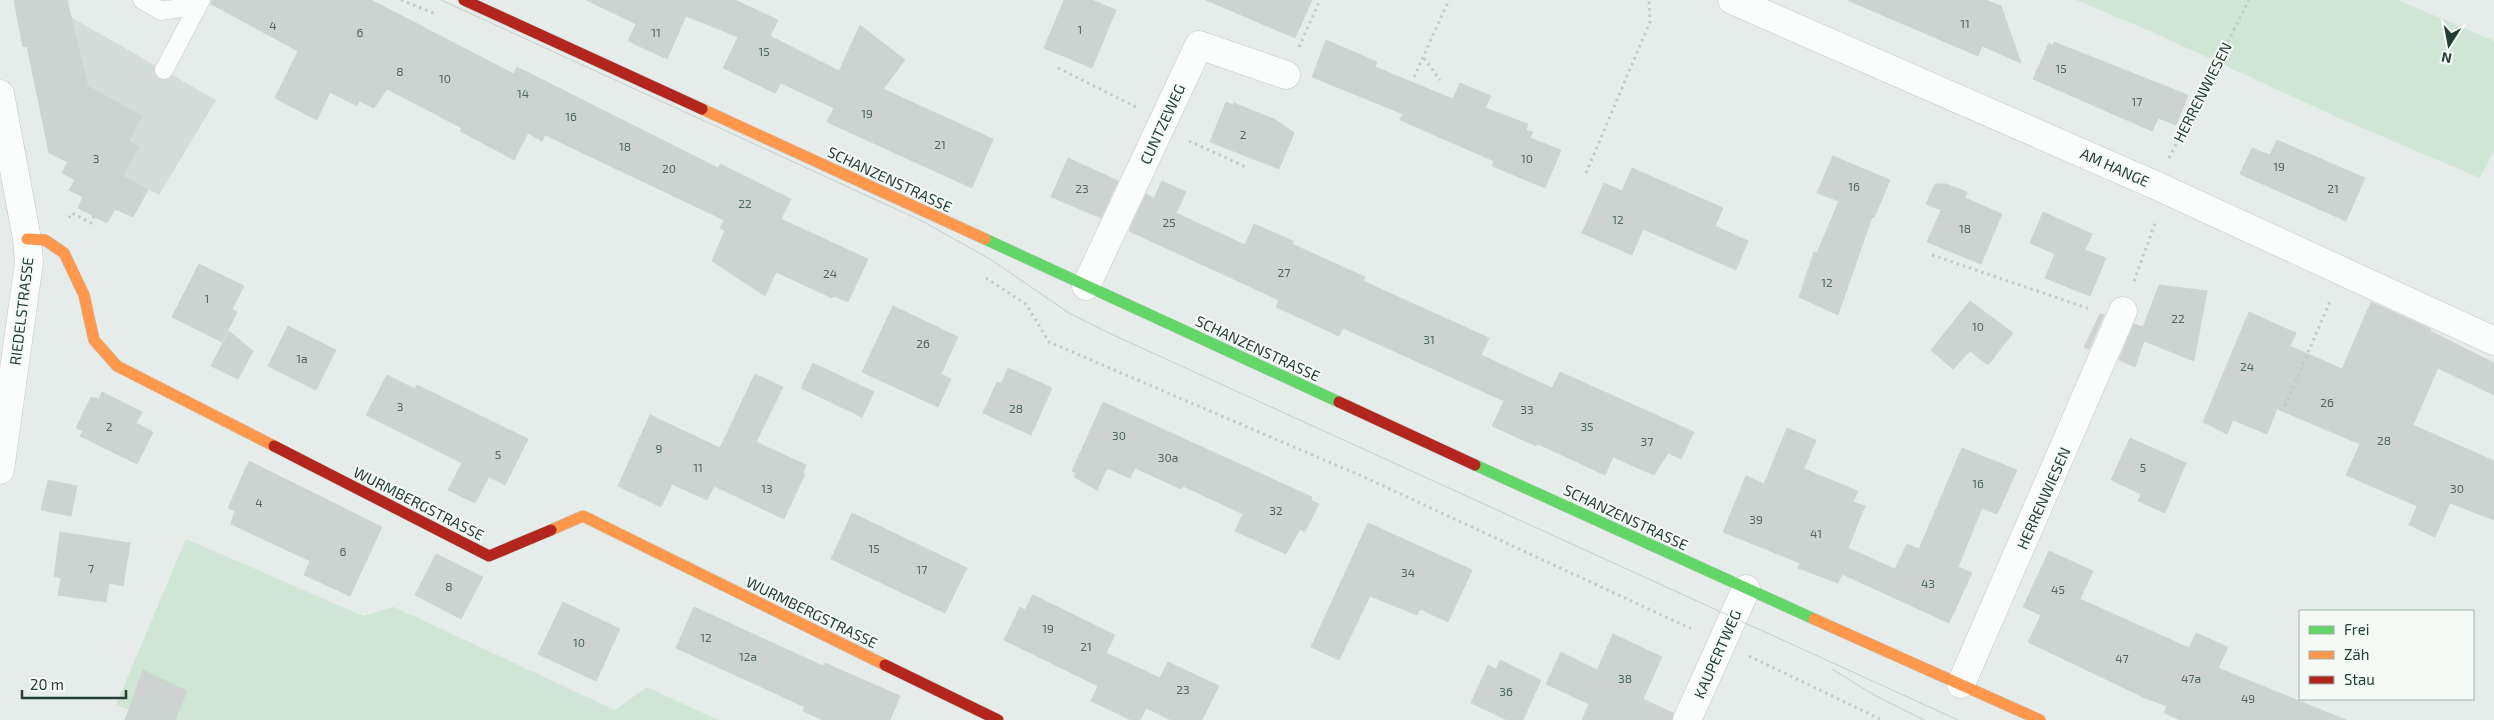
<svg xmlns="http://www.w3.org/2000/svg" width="2494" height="720" viewBox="0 0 2494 720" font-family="'Exo 2',sans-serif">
  <rect width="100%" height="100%" fill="#e6ece9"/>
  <polygon fill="#d4ddd9" points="46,3 216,100 159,195 148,190 133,217 115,209 107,223 78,208 83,197 69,190 75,180 62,173 67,162 53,155 59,144 46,138 27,46 23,47 15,8"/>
  <g fill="#cfe5d5">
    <polygon points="2076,0 2398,0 2494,41 2494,151 2480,178 2339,118 2150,31"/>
    <polygon points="186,539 363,616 394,607 615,710 647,687 718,720 156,720 116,705"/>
  </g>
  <g fill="#cdd3d0" stroke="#cfd5d2">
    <polygon points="14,0 67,0 88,86 142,116 129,141 139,146 123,176 148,190 133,217 115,209 107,223 78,208 83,197 69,190 75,180 62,173 68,162 49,153 27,46 23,47"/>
    <polygon points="212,0 371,0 514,74 517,67 718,168 720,164 791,199 781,219 868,259 848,302 834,296 832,298 776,272 765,296 712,261 725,230 720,228 724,220 545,135 542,141 528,133 514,160 460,131 462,128 387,89 374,108 359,101 357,106 330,92 317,120 275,98 298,51 211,4"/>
    <polygon points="586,0 735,0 778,20 770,36 839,71 860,25 905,60 883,89 993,139 972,188 827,122 834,108 781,83 775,93 723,68 738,37 686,16 667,59 628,41 636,24"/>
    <polygon points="1064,0 1092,0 1116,10 1092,68 1044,48"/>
    <polygon points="1206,0 1312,0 1295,38"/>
    <polygon points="1847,0 1986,0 2001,6 2021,63 1982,46 1978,56"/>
    <polygon points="1326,40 1377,62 1375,67 1453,99 1460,83 1491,96 1485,108 1528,124 1526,130 1533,132 1530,138 1561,150 1545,188 1492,166 1494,161 1400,120 1403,114 1312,77"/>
    <polygon points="2054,42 2188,95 2176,125 2158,118 2152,131 2033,79 2049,43 2053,45"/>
    <polygon points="1226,102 1233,105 1234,103 1276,120 1294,133 1279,169 1210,142"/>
    <polygon points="2277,140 2365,178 2346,221 2240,174 2252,148 2270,155"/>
    <polygon points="1833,156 1890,180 1874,218 1872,217 1838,315 1799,297 1814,252 1817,253 1839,201 1817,193"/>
    <polygon points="1068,158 1118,181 1101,218 1051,197"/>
    <polygon points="1632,168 1723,208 1715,226 1748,241 1736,270 1643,229 1632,255 1582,233 1604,183 1622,191"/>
    <polygon points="1162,181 1186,192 1176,213 1245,245 1254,224 1293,241 1292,244 1365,277 1363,281 1489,338 1481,355 1552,388 1560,372 1694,432 1681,459 1668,453 1654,475 1613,457 1605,475 1538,444 1536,446 1492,426 1504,401 1343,328 1339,336 1276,307 1279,300 1129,231 1146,194 1154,198"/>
    <polygon points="1935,184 1946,184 1967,192 1965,198 2002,214 1981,264 1927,242 1941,210 1926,204"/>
    <polygon points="2043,212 2092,234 2085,250 2106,258 2090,296 2045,278 2055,254 2030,243"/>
    <polygon points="199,264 244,286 232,309 237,312 222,342 172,317"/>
    <polygon points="2159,285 2207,291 2194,361 2144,341 2135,367 2119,360 2134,324 2143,327"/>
    <polygon points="1970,301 2013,333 1988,365 1970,351 1953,369 1931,350"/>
    <polygon points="2371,302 2431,329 2430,331 2494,363 2494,395 2438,368 2413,425 2494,461 2494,520 2450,503 2435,537 2409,525 2417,506 2346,475 2360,444 2277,409 2267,434 2233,420 2227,434 2203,422 2249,312 2296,333 2290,346 2342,369"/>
    <polygon points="893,306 958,337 941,374 951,379 938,407 862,372"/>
    <polygon points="2100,314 2104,315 2089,349 2084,347"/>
    <polygon points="288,326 336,350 316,390 268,366"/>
    <polygon points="229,331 253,351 238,379 211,366"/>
    <polygon points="813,363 874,392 862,417 801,388"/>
    <polygon points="1008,368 1052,388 1031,435 983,413 997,382 1001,384"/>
    <polygon points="755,374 783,387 756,442 806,465 803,473 805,474 784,519 714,486 707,500 672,484 661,507 618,486 650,415 720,448"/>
    <polygon points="387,375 415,389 417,385 528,439 505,485 489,477 475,503 448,490 462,463 366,415"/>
    <polygon points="102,392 142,412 136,423 153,432 137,464 80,436 83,431 76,428 91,397 99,399"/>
    <polygon points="1103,402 1312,497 1311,500 1319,504 1305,532 1300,529 1286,554 1235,531 1243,514 1183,486 1181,489 1135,468 1130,478 1107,468 1097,490 1074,477 1076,473 1072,471"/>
    <polygon points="1787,428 1816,440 1804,469 1858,491 1853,502 1865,506 1848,548 1895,569 1907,544 1919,549 1962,448 2017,470 1997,514 1982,508 1958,567 1972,573 1949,623 1842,574 1838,583 1798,568 1800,563 1723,532 1746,476 1764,484"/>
    <polygon points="2130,438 2186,463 2165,513 2138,501 2141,494 2111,480"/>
    <polygon points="249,461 382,527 350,596 304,575 310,561 231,524 235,511 228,508"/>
    <polygon points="48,480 77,486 71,516 41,510"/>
    <polygon points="852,513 967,568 945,613 831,559"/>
    <polygon points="1368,523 1472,570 1448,622 1420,609 1417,615 1370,596 1339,660 1311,647"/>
    <polygon points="60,532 130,543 123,586 109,583 106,602 58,595 61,578 54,576"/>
    <polygon points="2049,551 2093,571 2080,599 2189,648 2196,633 2228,647 2218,668 2346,720 2180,720 2164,713 2167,706 2145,698 2028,642 2041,615 2023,607"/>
    <polygon points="436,554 483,577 461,619 415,595"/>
    <polygon points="1033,595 1115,635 1106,653 1160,678 1168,662 1219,686 1202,720 1171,720 1146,708 1140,720 1131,720 1091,701 1098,686 1004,640 1020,607 1025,610"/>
    <polygon points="563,602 620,629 596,681 538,654"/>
    <polygon points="694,607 823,666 825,663 900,696 890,720 823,720 803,711 805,707 676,648"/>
    <polygon points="1613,634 1662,657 1643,699 1673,713 1672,720 1582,720 1589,704 1546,684 1561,652 1597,670"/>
    <polygon points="1500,660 1541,680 1523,720 1507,720 1471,703 1488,665 1496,669"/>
    <polygon points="143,670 187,691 175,720 125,720"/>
  </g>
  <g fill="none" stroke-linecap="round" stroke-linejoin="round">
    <defs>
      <g id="lane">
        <polyline points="142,0 161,11 198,5"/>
        <polyline points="164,70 201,0"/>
      </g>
      <g id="street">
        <polyline points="1732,0 2155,185 2494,341"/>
        <polyline points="0,94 27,239 29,262 0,470"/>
        <polyline points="1086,286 1199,45 1286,75"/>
        <polyline points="1961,684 2123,311"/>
        <polyline points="1687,720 1746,589"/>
      </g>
      <g id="fast">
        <polyline points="985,239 1339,402"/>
        <polyline points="1475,465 1814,619"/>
      </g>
      <g id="slow">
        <polyline points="702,109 985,239"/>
        <polyline points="27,239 45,240 64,253 84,295 94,340 117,366 274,446"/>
        <polyline points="551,530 583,516 885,665"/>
        <polyline points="1814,619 2040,720"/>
      </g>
      <g id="jam">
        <polyline points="464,0 702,109"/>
        <polyline points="1339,402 1475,465"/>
        <polyline points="274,446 489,556 551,530"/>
        <polyline points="885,665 998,720"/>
      </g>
    </defs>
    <use href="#lane" stroke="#c3c9c6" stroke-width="19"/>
    <use href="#street" stroke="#c3c9c6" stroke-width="29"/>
    <use href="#fast" stroke="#c2c9c6" stroke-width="12"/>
    <use href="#slow" stroke="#c2c9c6" stroke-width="12"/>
    <use href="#jam" stroke="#c2c9c6" stroke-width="12"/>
    <g stroke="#c2cbc7" stroke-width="3" stroke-dasharray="2.5 4" stroke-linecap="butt">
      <polyline points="401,0 436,14"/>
      <polyline points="1299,47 1320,0"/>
      <polyline points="1424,58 1440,80"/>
      <polyline points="1058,68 1136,107"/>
      <polyline points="1414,77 1449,0"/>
      <polyline points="1189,141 1246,167"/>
      <polyline points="2169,158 2249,0"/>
      <polyline points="1586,173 1650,22 1649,0"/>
      <polyline points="69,218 72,213 91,223 94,216"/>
      <polyline points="1932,255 2090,309"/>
      <polyline points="986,278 1026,304 1049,342 1364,477 1694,630"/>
      <polyline points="2134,281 2156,221"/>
      <polyline points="2285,406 2331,299"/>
      <polyline points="1749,656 1882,720"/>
    </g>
    <use href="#lane" stroke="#fbfcfc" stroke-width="18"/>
    <use href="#street" stroke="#fbfcfc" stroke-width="28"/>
    <use href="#fast" stroke="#63d668" stroke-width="11"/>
    <use href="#slow" stroke="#ff974d" stroke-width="11"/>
    <use href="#jam" stroke="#b3261e" stroke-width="11"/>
    <g stroke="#c8ccca" stroke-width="1">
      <polyline points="441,0 922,221 990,259 1069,313 1111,334 1958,720"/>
      <polyline points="1832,669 1874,695 1924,720"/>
    </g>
  </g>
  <g text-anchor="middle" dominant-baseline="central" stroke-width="4" stroke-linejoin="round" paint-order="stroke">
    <g font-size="12" fill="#4e665d">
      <text x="1965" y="23">11</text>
      <text x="273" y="25">4</text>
      <text x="1080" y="29">1</text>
      <text x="360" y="32">6</text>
      <text x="656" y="32">11</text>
      <text x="764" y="51">15</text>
      <text x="2061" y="68">15</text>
      <text x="400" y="71">8</text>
      <text x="445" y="78">10</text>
      <text x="523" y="93">14</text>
      <text x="2137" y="101">17</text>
      <text x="867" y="113">19</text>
      <text x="571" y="116">16</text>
      <text x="1243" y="134">2</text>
      <text x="940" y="144">21</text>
      <text x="625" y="146">18</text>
      <text x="96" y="158">3</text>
      <text x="1527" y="158">10</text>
      <text x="2279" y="166">19</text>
      <text x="669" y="168">20</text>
      <text x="1854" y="186">16</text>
      <text x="1082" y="188">23</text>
      <text x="2333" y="188">21</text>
      <text x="745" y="203">22</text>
      <text x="1618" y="219">12</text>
      <text x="1169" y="222">25</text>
      <text x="1965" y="228">18</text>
      <text x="1284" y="272">27</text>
      <text x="830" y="273">24</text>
      <text x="1827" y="282">12</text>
      <text x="207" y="298">1</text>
      <text x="2178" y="318">22</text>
      <text x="1978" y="326">10</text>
      <text x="1429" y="339">31</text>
      <text x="923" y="343">26</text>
      <text x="302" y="358">1a</text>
      <text x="2247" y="366">24</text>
      <text x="2327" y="402">26</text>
      <text x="400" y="406">3</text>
      <text x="1016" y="408">28</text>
      <text x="1527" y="409">33</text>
      <text x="109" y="426">2</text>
      <text x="1587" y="426">35</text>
      <text x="1119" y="435">30</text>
      <text x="2384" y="440">28</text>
      <text x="1647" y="441">37</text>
      <text x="659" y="448">9</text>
      <text x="498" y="454">5</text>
      <text x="1168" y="457">30a</text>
      <text x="698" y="467">11</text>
      <text x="2143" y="467">5</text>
      <text x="1978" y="483">16</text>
      <text x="767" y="488">13</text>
      <text x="2457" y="488">30</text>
      <text x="259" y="502">4</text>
      <text x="1276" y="510">32</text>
      <text x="1756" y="519">39</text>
      <text x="1816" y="533">41</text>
      <text x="874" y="548">15</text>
      <text x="343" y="551">6</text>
      <text x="91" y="568">7</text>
      <text x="922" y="569">17</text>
      <text x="1408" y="572">34</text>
      <text x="1928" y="583">43</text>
      <text x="449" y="586">8</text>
      <text x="2058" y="589">45</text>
      <text x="1048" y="628">19</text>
      <text x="706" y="637">12</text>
      <text x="579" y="642">10</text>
      <text x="1086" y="646">21</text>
      <text x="748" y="656">12a</text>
      <text x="2122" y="658">47</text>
      <text x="1625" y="678">38</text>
      <text x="2191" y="678">47a</text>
      <text x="1183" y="689">23</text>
      <text x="1506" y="691">36</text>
      <text x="2248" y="698">49</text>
    </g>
    <g font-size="15" fill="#234036" stroke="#f5faf7">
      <text transform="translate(2202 92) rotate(-63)">HERRENWIESEN</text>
      <text transform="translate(1162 124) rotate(-65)">CUNTZEWEG</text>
      <text transform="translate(2115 167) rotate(24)">AM HANGE</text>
      <text transform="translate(890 179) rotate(25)">SCHANZENSTRASSE</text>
      <text transform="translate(21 311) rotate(-83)">RIEDELSTRASSE</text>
      <text transform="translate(1258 348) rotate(25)">SCHANZENSTRASSE</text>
      <text transform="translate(2043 498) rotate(-66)">HERRENWIESEN</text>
      <text transform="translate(419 503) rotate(27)">WURMBERGSTRASSE</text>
      <text transform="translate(1626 517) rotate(25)">SCHANZENSTRASSE</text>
      <text transform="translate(812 612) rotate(26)">WURMBERGSTRASSE</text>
      <text transform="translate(1717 654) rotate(-66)">KAUPERTWEG</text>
    </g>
  </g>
  <rect x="2299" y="610" width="175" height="90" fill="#f5faf7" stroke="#a1b0aa"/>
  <rect x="2309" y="626" width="25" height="8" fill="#63d668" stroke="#a1b0aa"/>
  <text x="2344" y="635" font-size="15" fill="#234036">Frei</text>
  <rect x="2309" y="651" width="25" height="8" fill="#ff974d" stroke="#a1b0aa"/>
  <text x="2344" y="660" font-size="15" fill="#234036">Zäh</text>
  <rect x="2309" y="676" width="25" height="8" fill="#b3261e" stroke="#a1b0aa"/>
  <text x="2344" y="685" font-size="15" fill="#234036">Stau</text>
  <g transform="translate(2449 45) rotate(191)" stroke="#f5faf7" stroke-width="4" paint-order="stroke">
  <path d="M0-4L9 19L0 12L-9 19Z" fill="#234036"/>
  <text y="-8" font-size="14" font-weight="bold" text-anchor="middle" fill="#234036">N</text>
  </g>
  <path d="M22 690v8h104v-8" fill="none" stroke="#234036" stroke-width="2.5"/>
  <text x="30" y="690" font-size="15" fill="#234036" stroke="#f5faf7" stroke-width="4" paint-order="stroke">20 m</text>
</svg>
